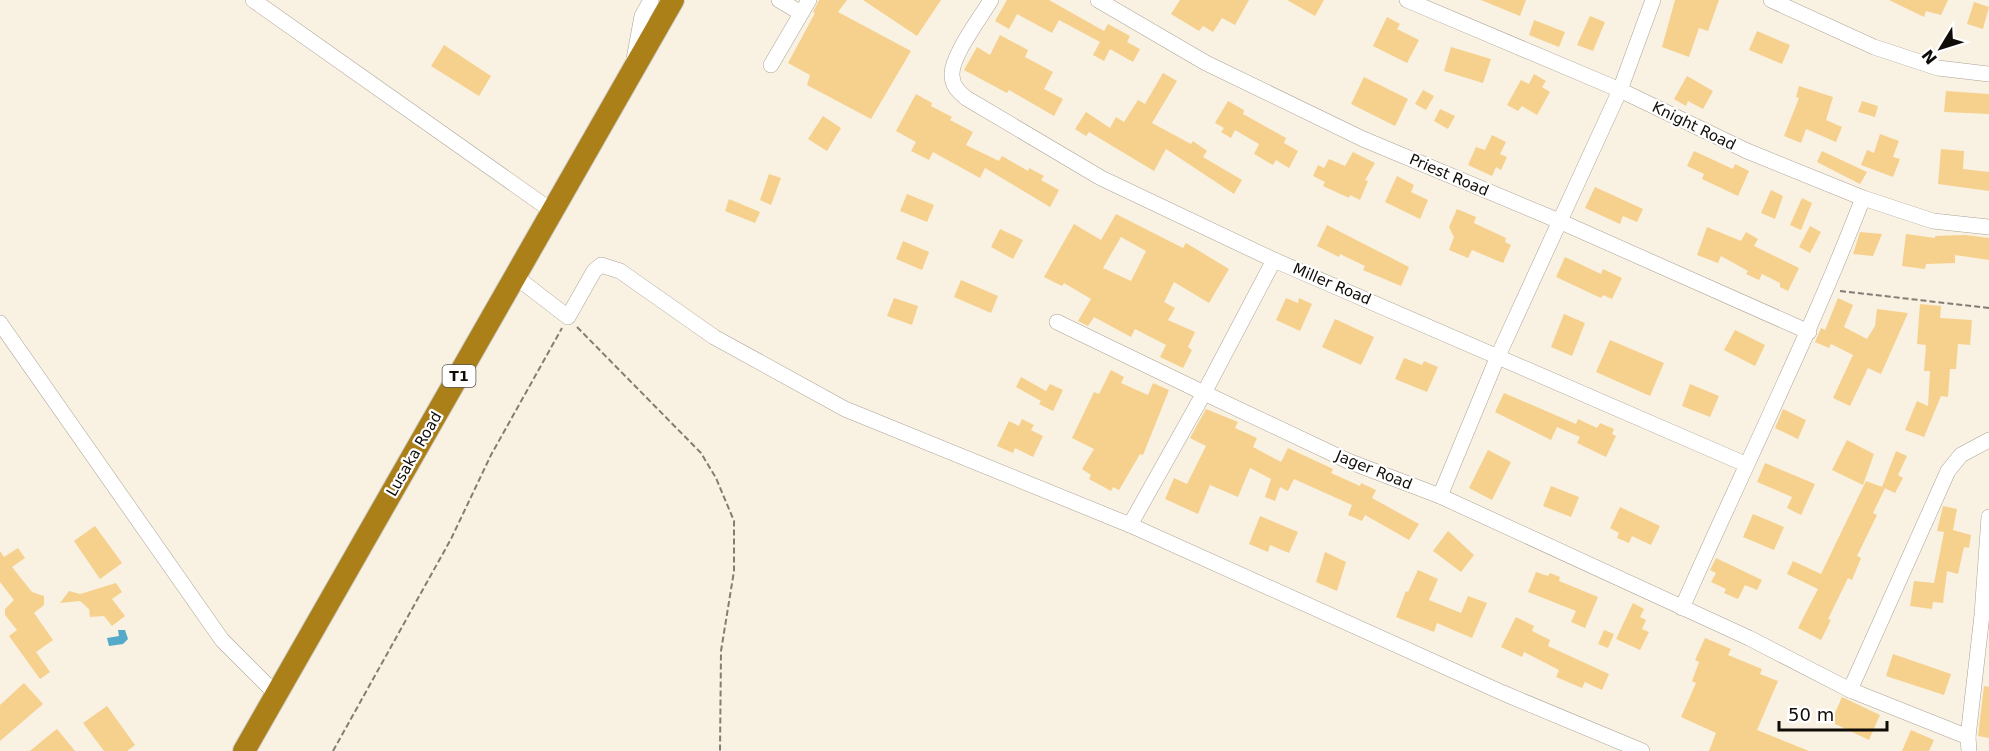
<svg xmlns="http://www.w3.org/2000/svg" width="1989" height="751" viewBox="0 0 1989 751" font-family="'DejaVu Sans',sans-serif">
  <rect width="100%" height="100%" fill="#f9f1e2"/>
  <polygon fill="#54abc9" points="118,630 125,630 128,639 123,644 109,646 107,638 119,636"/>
  <g fill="#f6d18e" fill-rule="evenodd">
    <polygon points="819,0 847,0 838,12 911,51 871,119 807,85 810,75 788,63 815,13 813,12"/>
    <polygon points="863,0 941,0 917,36"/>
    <polygon points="1007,0 1049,0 1104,31 1108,24 1130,36 1127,42 1140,49 1133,62 1110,49 1104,61 1093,55 1100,42 1059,20 1052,33 1017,14 1009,29 995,21"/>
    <polygon points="1180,0 1249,0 1235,25 1222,18 1213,32 1203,26 1199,31 1171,14"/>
    <polygon points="1287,0 1324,0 1315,16"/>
    <polygon points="1481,0 1526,0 1520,16"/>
    <polygon points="1675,0 1719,0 1708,31 1699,28 1689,57 1662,47"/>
    <polygon points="1889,0 1948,0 1941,15 1926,11 1924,17"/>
    <polygon points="1974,2 1989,7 1983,29 1967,24"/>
    <polygon points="1590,16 1605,22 1593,51 1577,45"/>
    <polygon points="1387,17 1400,24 1397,29 1419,40 1407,63 1373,46"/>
    <polygon points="1534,20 1565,32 1559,47 1529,35"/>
    <polygon points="1757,31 1790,45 1782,64 1749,50"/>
    <polygon points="1000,35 1028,50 1025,57 1053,72 1044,89 1063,99 1054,116 1009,90 1007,93 964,70 977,47 990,55"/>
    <polygon points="444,45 491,76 479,96 431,66"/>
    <polygon points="1451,47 1491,59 1483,83 1444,71"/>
    <polygon points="1163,73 1177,81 1152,123 1191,144 1193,141 1207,151 1203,157 1242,180 1234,194 1166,149 1154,171 1089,132 1086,136 1075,129 1086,112 1110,128 1116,117 1124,122 1138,100 1145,104"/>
    <polygon points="1534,74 1546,81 1542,87 1550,92 1537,115 1522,106 1518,111 1507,105 1521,80 1529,84"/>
    <polygon points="1687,76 1713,91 1703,109 1688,101 1686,106 1674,99"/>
    <polygon points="1364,77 1408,99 1395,126 1351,104"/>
    <polygon points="1799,86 1833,97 1826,120 1842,127 1836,142 1806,129 1801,143 1784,136 1799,98 1796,97"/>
    <polygon points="1423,90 1434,96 1426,110 1415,104"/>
    <polygon points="1946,91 1989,94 1989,114 1944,112"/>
    <polygon points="916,94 932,103 931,106 952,117 950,120 973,132 966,145 999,161 1002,156 1028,171 1029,168 1044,176 1041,180 1059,190 1050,207 985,168 980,178 933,152 929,160 911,151 916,142 896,131"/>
    <polygon points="1228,101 1244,110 1243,114 1286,138 1284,143 1298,151 1289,168 1276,160 1273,165 1254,154 1259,144 1235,130 1231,138 1221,132 1224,128 1215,123"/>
    <polygon points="1862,101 1878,106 1875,117 1858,112"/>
    <polygon points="1440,109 1455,116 1448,129 1434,121"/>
    <polygon points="823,116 841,128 827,151 808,139"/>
    <polygon points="1880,134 1899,141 1893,157 1900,159 1893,177 1861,165 1867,150 1874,153"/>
    <polygon points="1492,135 1506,142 1500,154 1507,157 1501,170 1496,167 1492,176 1468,165 1476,147 1485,150"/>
    <polygon points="1941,149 1964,151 1963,169 1989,172 1989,191 1938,184"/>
    <polygon points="1694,151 1733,169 1735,164 1749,171 1738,196 1702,179 1704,174 1687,166"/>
    <polygon points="1822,151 1867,172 1860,184 1817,162"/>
    <polygon points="1353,152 1375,163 1365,180 1368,181 1360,200 1350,195 1349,198 1323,186 1325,182 1313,176 1318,165 1324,168 1329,159 1345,166"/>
    <polygon points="769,174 781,178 771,205 760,200"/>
    <polygon points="1397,176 1414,185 1411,192 1428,200 1420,219 1385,202"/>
    <polygon points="1595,187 1643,209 1637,222 1623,216 1620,224 1585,208"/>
    <polygon points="1771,190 1783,196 1775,219 1761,213"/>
    <polygon points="907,194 934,205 927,222 900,211"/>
    <polygon points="1802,198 1812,203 1801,230 1790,225"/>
    <polygon points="729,199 760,212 755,223 725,211"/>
    <polygon points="1457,209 1476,217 1474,223 1506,238 1505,242 1511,245 1503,263 1472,250 1468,258 1449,250 1454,237 1449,227"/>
    <path d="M1116,214L1183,248L1186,243L1229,269L1209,303L1174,282L1164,302L1175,308L1168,320L1195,332L1188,347L1192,350L1183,368L1160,357L1166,345L1135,329L1131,337L1094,317L1088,326L1078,321L1091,299L1064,283L1062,286L1044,277L1074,224L1101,240ZM1121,237L1146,251L1131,281L1103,268Z"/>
    <polygon points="1327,225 1409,267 1401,286 1363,270 1365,266 1340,254 1339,257 1317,246"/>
    <polygon points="1810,226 1821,232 1810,253 1799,247"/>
    <polygon points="1707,227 1741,241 1746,232 1758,239 1754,246 1799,268 1788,291 1780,287 1780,283 1762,274 1759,280 1746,274 1748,271 1721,256 1718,263 1697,255"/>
    <polygon points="1000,229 1023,240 1013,259 991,247"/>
    <polygon points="1860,232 1882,234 1873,256 1853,254"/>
    <polygon points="1906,234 1935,238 1935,236 1965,235 1989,238 1989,260 1955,255 1955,263 1926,264 1925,269 1902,266"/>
    <polygon points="903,241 929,252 922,270 896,259"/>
    <polygon points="1565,257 1601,274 1603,269 1622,278 1612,299 1603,295 1601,298 1556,277"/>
    <polygon points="961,280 998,296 991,313 954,297"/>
    <polygon points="894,298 918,306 912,325 887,316"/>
    <polygon points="1286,298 1298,303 1299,298 1312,304 1300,331 1276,320"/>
    <polygon points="1838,298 1853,305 1844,327 1867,339 1875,326 1877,309 1908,313 1881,374 1868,368 1850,406 1833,398 1853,355 1831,344 1829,348 1815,342 1821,328 1825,330"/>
    <polygon points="1920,304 1941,306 1940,318 1972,320 1970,345 1958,344 1956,369 1950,369 1948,397 1941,396 1924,437 1905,430 1917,401 1928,406 1930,371 1924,371 1926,345 1917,344"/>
    <polygon points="1564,314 1585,323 1572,356 1551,347"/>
    <polygon points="1335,319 1374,337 1361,365 1322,347"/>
    <polygon points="1735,330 1765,345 1755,366 1724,350"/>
    <polygon points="1610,340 1664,363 1650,396 1596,372"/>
    <polygon points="1404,358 1422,365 1424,361 1438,367 1427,392 1395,379"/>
    <polygon points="1111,370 1124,377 1121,383 1148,395 1153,383 1169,390 1143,455 1140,454 1119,490 1113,487 1111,491 1089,479 1091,475 1082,469 1094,449 1072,438 1094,392 1099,394"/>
    <polygon points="1021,377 1046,391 1050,384 1063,390 1053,411 1039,404 1041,401 1016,387"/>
    <polygon points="1690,384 1719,396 1710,417 1682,406"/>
    <polygon points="1504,393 1576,424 1578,419 1597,428 1600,423 1614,429 1612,434 1616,436 1606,457 1577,443 1580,437 1557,427 1551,440 1495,412"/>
    <polygon points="1206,409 1238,422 1235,428 1257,438 1253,447 1281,462 1288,448 1333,469 1331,473 1360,486 1361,483 1376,490 1372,498 1419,524 1409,540 1365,515 1362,521 1348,515 1352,505 1294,479 1288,491 1280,487 1275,501 1265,497 1271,479 1250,468 1238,497 1210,485 1198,514 1165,499 1174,478 1187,484 1206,446 1190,438"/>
    <polygon points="1783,409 1806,420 1798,439 1775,428"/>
    <polygon points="1022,419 1034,425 1031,430 1043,436 1033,457 1015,448 1013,453 997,446 1009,421 1019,426"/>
    <polygon points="1847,440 1874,454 1863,485 1832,470"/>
    <polygon points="1488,450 1511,462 1492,500 1469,488"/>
    <polygon points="1896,451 1907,456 1898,475 1903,478 1895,493 1882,487"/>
    <polygon points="1765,463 1815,484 1801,515 1787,508 1792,497 1757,482"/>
    <polygon points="1866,481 1885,488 1873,513 1877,515 1857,556 1861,558 1852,580 1848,578 1828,619 1831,620 1821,640 1798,628 1818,589 1787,574 1793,561 1821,574"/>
    <polygon points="1551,486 1579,497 1571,517 1543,506"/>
    <polygon points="1943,506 1957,509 1953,530 1971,535 1969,548 1964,547 1958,574 1947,571 1943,603 1933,602 1932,609 1910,606 1914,581 1934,583 1944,532 1937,531"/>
    <polygon points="1620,507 1660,526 1651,545 1632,536 1629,543 1617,538 1619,533 1610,528"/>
    <polygon points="1753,514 1784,527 1774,550 1743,537"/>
    <polygon points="1260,516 1298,532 1289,553 1270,545 1268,552 1249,544"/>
    <polygon points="95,526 122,563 100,579 74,541"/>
    <polygon points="1448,531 1474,555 1461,572 1433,551"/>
    <polygon points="18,548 25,558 12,567 32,592 44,596 44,605 34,613 53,640 36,652 50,672 40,679 9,636 17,630 5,615 5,609 14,600 0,582 0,551 4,557"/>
    <polygon points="1325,552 1346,562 1337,591 1316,582"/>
    <polygon points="1716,558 1762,580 1757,590 1745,585 1738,599 1724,593 1726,589 1711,582 1716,573 1710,570"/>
    <polygon points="1418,570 1438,579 1429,600 1461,613 1468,596 1487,603 1472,638 1437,623 1434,632 1396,617 1406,591 1408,592"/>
    <polygon points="1536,572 1548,576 1550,573 1560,577 1559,581 1598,597 1585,628 1571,622 1576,611 1528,592"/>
    <polygon points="116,583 122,592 112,599 125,616 112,626 104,616 90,617 89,609 80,601 60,603 69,591 80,594"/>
    <polygon points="1633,603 1644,609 1640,617 1646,620 1642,629 1649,632 1640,650 1616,639"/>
    <polygon points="1516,617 1534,626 1532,631 1550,640 1548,646 1609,674 1602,690 1585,682 1582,688 1556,677 1559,670 1524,652 1522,657 1501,647"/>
    <polygon points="1604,630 1614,634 1608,648 1598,644"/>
    <polygon points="1705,638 1731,649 1728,655 1762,669 1760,674 1778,681 1757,730 1809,751 1709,751 1716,733 1681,717 1696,683 1692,681 1699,662 1695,660"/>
    <polygon points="1893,654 1951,674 1944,695 1886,676"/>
    <polygon points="24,683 43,704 0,741 0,705"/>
    <polygon points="1984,686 1989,687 1989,738 1978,736"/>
    <polygon points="1842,697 1880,715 1869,740 1831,722"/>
    <polygon points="107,706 135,745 127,751 104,751 83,723"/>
    <polygon points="57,729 75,751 30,751 48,736"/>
    <polygon points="1911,730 1934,740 1929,751 1902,751"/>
  </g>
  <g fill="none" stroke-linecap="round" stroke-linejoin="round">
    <defs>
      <g id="minor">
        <polyline points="253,0 552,211"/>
        <polyline points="779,0 801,13"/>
        <path d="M991,0C981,17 951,56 952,75C952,86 959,92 966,98L1101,178L1274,260L1745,464"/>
        <polyline points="1098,0 1206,63 1363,139 1559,221 1809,332"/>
        <polyline points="1407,0 1620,90 1747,151 1863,198 1933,221 1989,227"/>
        <polyline points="1771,0 1874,47 1938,68 1989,74"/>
        <polyline points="634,59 642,16 651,0"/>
        <polyline points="771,65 809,0"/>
        <polyline points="1274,260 1204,393 1348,461 1440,496 1749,638 1850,690 1948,471 1961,455 1989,440"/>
        <polyline points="516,277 568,317 594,271 601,265 620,271 714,337 845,409 1130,525 1503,693 1642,751"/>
        <polyline points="1057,322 1204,393 1130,525"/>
        <polyline points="0,323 222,640 276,694"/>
        <polyline points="1440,496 1498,356 1620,90 1653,0"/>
        <path d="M1682,608C1742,471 1809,338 1863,198"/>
        <polyline points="1850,690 1968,737"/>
        <polyline points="1969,751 1968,737 1982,615 1989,517"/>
      </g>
      <polyline id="highway" points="244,751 673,0"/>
    </defs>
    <use href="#minor" stroke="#aba395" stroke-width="16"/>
    <use href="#highway" stroke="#d4d3d3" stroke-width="24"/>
    <g stroke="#837d74" stroke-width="2" stroke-dasharray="6 3" stroke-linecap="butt">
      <polyline points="1840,291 1989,308"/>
      <polyline points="577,327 701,453 716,478 734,521 734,571 721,651 720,751"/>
      <polyline points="333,751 451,539 491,455 562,328"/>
    </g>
    <use href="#minor" stroke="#fff" stroke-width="15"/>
    <use href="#highway" stroke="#ac8019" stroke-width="22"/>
  </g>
  <g text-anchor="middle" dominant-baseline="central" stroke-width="4.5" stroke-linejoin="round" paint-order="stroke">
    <rect fill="#fff" stroke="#585652" stroke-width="1.5" x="442.5" y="365" width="33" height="22" rx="4.5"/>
    <g font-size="14" font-weight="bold" fill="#100d08">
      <text x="459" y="376">T1</text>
    </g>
    <g font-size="15" fill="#100d08" stroke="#fff">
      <text transform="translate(1694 126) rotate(26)">Knight Road</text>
      <text transform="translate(1449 175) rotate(23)">Priest Road</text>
      <text transform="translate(1332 284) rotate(23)">Miller Road</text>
      <text transform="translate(414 454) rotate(-60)">Lusaka Road</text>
      <text transform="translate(1374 470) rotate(22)">Jager Road</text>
    </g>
  </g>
  <g transform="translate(1941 48) rotate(232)" stroke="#ffffff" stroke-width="4.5" paint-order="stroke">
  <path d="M0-4.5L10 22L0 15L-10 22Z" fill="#100d08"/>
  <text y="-9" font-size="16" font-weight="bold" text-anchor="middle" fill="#100d08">N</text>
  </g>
  <path d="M1779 721v9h108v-9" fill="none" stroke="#100d08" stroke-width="3"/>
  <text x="1788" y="721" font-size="18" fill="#100d08" stroke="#ffffff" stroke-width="4.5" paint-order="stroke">50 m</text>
</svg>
